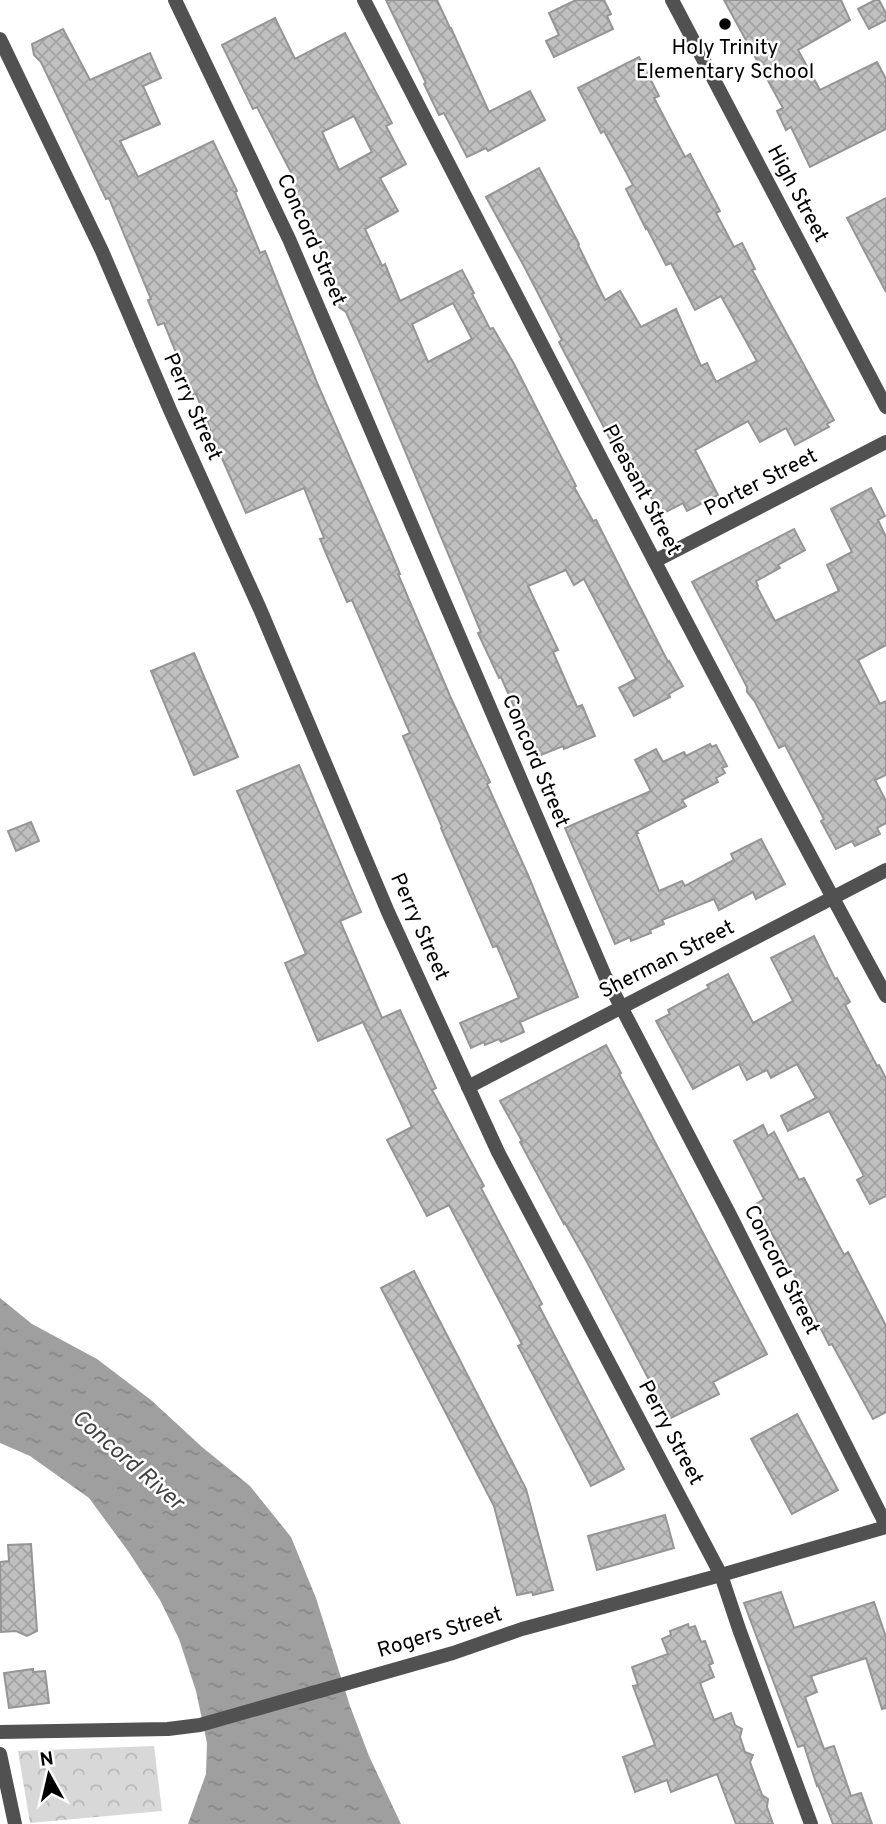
<svg xmlns="http://www.w3.org/2000/svg" width="886" height="1824" viewBox="0 0 886 1824" font-family="Overpass,sans-serif">
  <defs>
    <pattern id="park-crowns" width="20" height="18" patternUnits="userSpaceOnUse" patternTransform="scale(1.75)"><rect width="20" height="18" fill="#d8d8d8"/><path d="M2 6a3 3 0 1 1 6 0M12 15a3 3 0 1 1 6 0" fill="none" stroke="#b8b8b8"/></pattern>
    <pattern id="water-ripples" width="26" height="14" patternUnits="userSpaceOnUse" patternTransform="scale(1.75)"><rect width="26" height="14" fill="#9f9f9f"/><path d="M2 4q2-2 4 0t4 0M15 11q2-2 4 0t4 0" fill="none" stroke="#878787"/></pattern>
    <pattern id="building-cross-hatch" width="8" height="8" patternUnits="userSpaceOnUse" patternTransform="scale(1.75)"><rect width="8" height="8" fill="#c0c0c0"/><path d="M0 0l8 8M0 8l8-8" fill="none" stroke="#a3a3a3"/></pattern>
  </defs>
  <rect width="100%" height="100%" fill="#fff"/>
  <polygon fill="url(#park-crowns)" points="154,1746 162,1811 30,1823 18,1751"/>
  <polygon fill="url(#water-ripples)" points="0,1298 32,1324 97,1359 151,1400 202,1447 250,1486 291,1537 316,1598 350,1706 369,1756 401,1824 188,1824 206,1774 207,1743 196,1691 179,1639 160,1600 128,1551 89,1498 30,1456 0,1443"/>
  <g fill="url(#building-cross-hatch)" stroke="#959595" stroke-width="2" fill-rule="evenodd">
    <polygon points="386,0 437,0 450,28 451,28 489,112 530,91 545,120 488,151 486,148 467,157 444,113 439,115 424,84 426,83"/>
    <polygon points="576,0 604,0 611,14 607,16 613,29 554,57 546,41 559,35 549,13"/>
    <polygon points="724,0 841,0 850,20 798,50 820,90 877,62 886,79 886,129 810,167 791,127 786,130 777,111 783,108"/>
    <polygon points="875,0 879,0 886,13 886,20 869,29 858,9"/>
    <path d="M275,18L295,59L345,33L392,123L386,126L406,164L380,178L398,211L365,229L382,266L385,264L400,301L462,270L474,293L472,294L490,329L493,328L514,364L576,486L574,487L593,521L596,520L668,662L669,661L683,686L669,694L670,697L634,716L619,688L636,679L584,579L574,585L566,570L528,586L558,650L553,652L577,707L582,705L595,736L564,749L563,746L536,757L501,677L499,678L478,633L481,632L361,346L346,312L339,307L336,299L338,294L319,252L322,251L291,182L295,180L257,107L253,109L222,45ZM354,116L372,152L339,170L322,132ZM453,303L472,339L428,362L412,324Z"/>
    <polygon points="63,29 90,80 150,53 161,78 143,86 160,124 120,141 138,177 213,141 237,191 235,192 260,253 265,251 318,385 391,552 400,574 398,574 450,696 490,782 487,784 528,875 578,997 520,1022 524,1032 501,1042 499,1039 485,1045 484,1042 471,1048 460,1023 519,998 497,946 493,947 441,828 442,827 403,736 410,733 352,600 347,602 328,558 320,539 324,538 304,488 246,513 218,449 196,394 193,395 164,323 158,325 148,300 151,299 109,198 106,199 41,62 34,55 32,44"/>
    <polygon points="639,57 659,96 654,98 685,157 690,154 720,211 716,213 734,247 742,243 755,269 752,270 834,420 827,424 829,427 795,445 786,428 760,442 748,421 695,450 718,495 687,511 683,503 660,515 643,482 629,475 559,342 562,340 525,268 486,197 539,168 579,244 578,245 605,300 620,291 641,327 676,309 701,366 707,363 716,382 757,361 721,296 695,310 671,263 666,265 647,228 646,229 626,189 633,185 604,131 601,133 578,88"/>
    <polygon points="886,198 886,292 847,218"/>
    <polygon points="871,488 885,516 878,520 886,537 886,645 858,660 880,704 886,701 886,775 875,780 886,801 886,823 877,828 880,834 855,846 852,841 836,849 821,821 824,819 785,745 779,748 755,702 747,692 747,687 692,582 794,529 805,550 778,565 780,568 756,581 758,586 757,587 775,621 839,591 827,565 852,552 831,509"/>
    <polygon points="194,653 238,757 194,775 151,671"/>
    <polygon points="710,744 712,747 716,745 727,766 722,768 725,773 716,778 718,782 682,800 686,806 637,831 638,833 636,833 659,891 682,881 685,886 734,860 731,854 761,839 785,884 756,899 753,892 719,910 714,899 662,920 664,924 650,930 651,933 631,941 630,937 615,944 565,828 651,791 635,760 656,749 663,762 684,752 686,756"/>
    <polygon points="299,765 361,912 340,921 382,1018 400,1010 436,1088 432,1090 484,1186 481,1188 542,1304 539,1306 624,1469 591,1486 518,1346 522,1344 449,1205 427,1216 387,1140 412,1127 363,1022 318,1041 285,963 306,954 237,791"/>
    <polygon points="31,822 39,841 16,851 8,831"/>
    <polygon points="814,936 835,979 837,978 850,1002 845,1005 877,1066 879,1065 886,1078 886,1196 870,1204 857,1180 864,1176 829,1111 788,1131 781,1116 816,1098 797,1064 771,1078 767,1070 747,1080 739,1064 693,1089 656,1021 670,1014 668,1010 709,988 707,985 728,974 753,1023 793,1001 771,958"/>
    <polygon points="606,1045 621,1073 619,1074 767,1354 713,1382 719,1394 667,1420 653,1392 655,1391 587,1262 565,1223 564,1224 520,1142 522,1141 500,1101"/>
    <polygon points="763,1125 768,1136 774,1132 799,1180 804,1178 844,1255 848,1252 886,1326 886,1412 873,1419 832,1344 829,1345 797,1280 756,1204 764,1199 734,1141"/>
    <polygon points="414,1271 526,1489 553,1590 533,1595 532,1592 517,1595 494,1506 381,1288"/>
    <polygon points="797,1414 838,1490 792,1514 751,1439"/>
    <polygon points="665,1515 674,1548 597,1570 588,1536"/>
    <polygon points="31,1544 37,1631 27,1636 16,1631 1,1632 0,1562 9,1561 8,1545"/>
    <polygon points="781,1592 794,1628 874,1602 886,1637 886,1708 882,1709 866,1658 811,1676 817,1692 805,1697 824,1749 834,1746 851,1796 861,1793 872,1824 833,1824 818,1785 817,1786 804,1745 798,1747 744,1603"/>
    <polygon points="688,1624 689,1628 695,1626 701,1642 705,1641 713,1663 709,1665 714,1677 700,1683 714,1720 731,1713 735,1725 742,1729 740,1737 745,1752 753,1755 750,1762 762,1795 768,1799 767,1807 773,1824 736,1824 717,1774 671,1792 667,1780 635,1792 623,1757 655,1745 633,1686 638,1685 632,1667 668,1654 662,1639 671,1635 670,1631"/>
    <polygon points="33,1669 33,1672 45,1671 49,1703 9,1708 4,1673"/>
  </g>
  <g fill="none" stroke-linecap="round" stroke-linejoin="round">
    <g stroke="#515151" stroke-width="14">
      <polyline points="175,0 289,239 605,976 730,1215 886,1525"/>
      <path d="M364,0C536,333 707,667 886,996"/>
      <polyline points="0,39 102,251 170,410 260,609 388,912 498,1152 721,1575 739,1629 811,1824"/>
      <polyline points="655,561 886,442"/>
      <polyline points="468,1087 886,870"/>
      <polyline points="0,1754 15,1824"/>
    </g>
    <g stroke="#515151" stroke-width="14">
      <polyline points="672,0 886,407"/>
      <polyline points="0,1732 168,1729 200,1725 453,1653 522,1629 721,1575 886,1527"/>
    </g>
  </g>
  <circle fill="#000" stroke="#fff" stroke-width="2.5" cx="725" cy="24" r="7"/>
  <g text-anchor="middle" dominant-baseline="central" stroke-width="5" stroke-linejoin="round" paint-order="stroke">
    <g font-size="21" fill="#000" stroke="#fff">
      <text x="725" y="48">Holy Trinity<tspan x="725" dy="24">Elementary School</tspan></text>
    </g>
    <g font-size="21" fill="#000" stroke="#fff">
      <text transform="translate(797 194) rotate(62)">High Street</text>
      <text transform="translate(311 240) rotate(66)">Concord Street</text>
      <text transform="translate(192 407) rotate(66)">Perry Street</text>
      <text transform="translate(761 483) rotate(-27)">Porter Street</text>
      <text transform="translate(641 490) rotate(62)">Pleasant Street</text>
      <text transform="translate(535 761) rotate(67)">Concord Street</text>
      <text transform="translate(419 927) rotate(66)">Perry Street</text>
      <text transform="translate(667 960) rotate(-27)">Sherman Street</text>
      <text transform="translate(781 1270) rotate(63)">Concord Street</text>
      <text transform="translate(670 1433) rotate(62)">Perry Street</text>
      <text transform="translate(440 1633) rotate(-17)">Rogers Street</text>
    </g>
    <g font-size="23" font-style="italic" fill="#404040" stroke="#fff">
      <text transform="translate(127 1461) rotate(41)">Concord River</text>
    </g>
  </g>
  <g transform="translate(49 1775) rotate(352)" stroke="#ffffff" stroke-width="5" paint-order="stroke">
  <path d="M0-5L12 26L0 18L-12 26Z" fill="#000000"/>
  <text y="-10" font-size="19" font-weight="bold" text-anchor="middle" fill="#000000">N</text>
  </g>
</svg>
